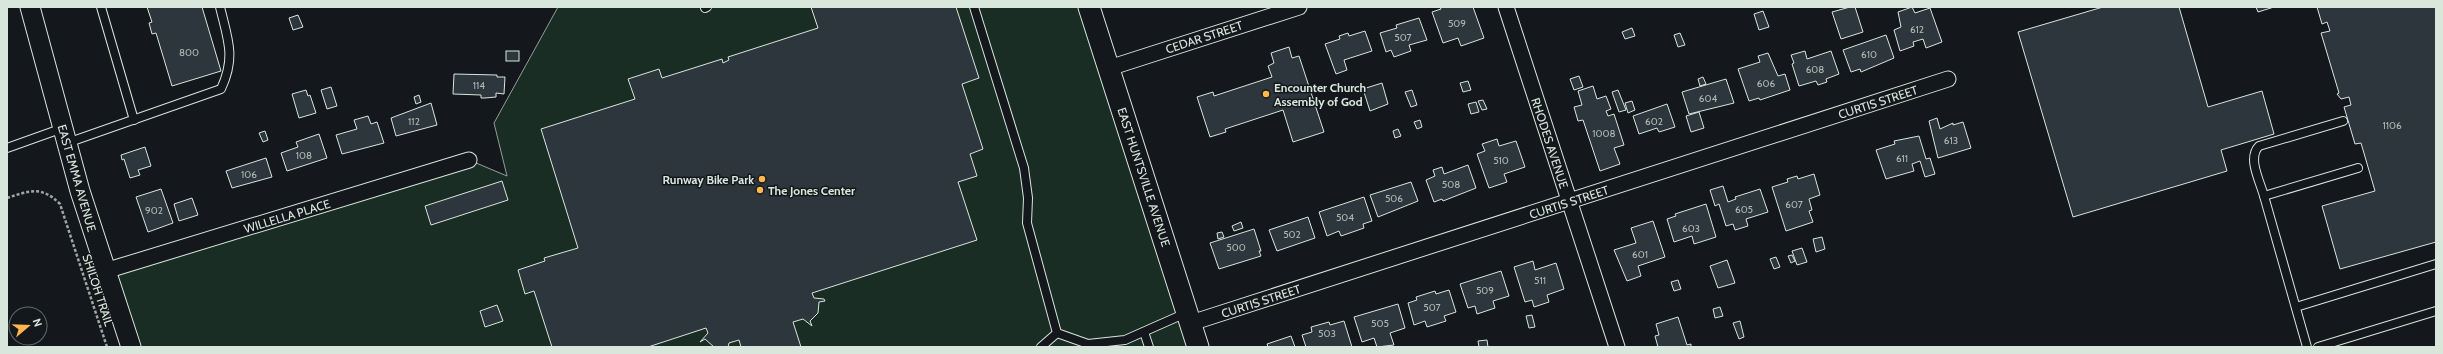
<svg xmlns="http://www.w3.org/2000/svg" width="2443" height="354" viewBox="0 0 2443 354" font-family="Cabin,sans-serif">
  <rect width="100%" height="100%" fill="#14181c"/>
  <polygon fill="#1a2d24" stroke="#939e99" points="558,7 1089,7 1199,347 131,347 105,271 469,160 507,176 494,123"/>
  <g fill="#2c363c" stroke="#d8e6dc">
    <polygon points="147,7 202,7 221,71 172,86 156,33 152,34 149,23 152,22"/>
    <polygon points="811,7 956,7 979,78 962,84 983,149 970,154 977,176 958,182 977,240 812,293 814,298 824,299 825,301 819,302 818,313 810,321 812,326 803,319 793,322 801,347 741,347 739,340 729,343 728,347 714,347 705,339 700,342 708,333 706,328 648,347 552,347 534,291 525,294 518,270 545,261 544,258 578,248 541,129 635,99 628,79 659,69 662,78 722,59 723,63 729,60 728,57 818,28"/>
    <polygon points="1440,7 1473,7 1484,38 1461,46 1458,38 1443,43 1432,12 1441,9"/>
    <polygon points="1850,7 1855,7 1863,32 1841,39 1832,12"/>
    <polygon points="1912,7 1915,13 1930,8 1942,42 1926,48 1923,39 1913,42 1914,46 1900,51 1894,30 1901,27 1898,12"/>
    <polygon points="2103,7 2179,7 2208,107 2262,91 2274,134 2221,150 2227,171 2073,217 2018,32"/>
    <polygon points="2256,7 2274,7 2258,12"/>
    <polygon points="2317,7 2436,7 2436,242 2340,269 2322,206 2375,191 2361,143 2355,144 2344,107 2351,105 2349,97 2341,99 2337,94 2339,93 2321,33 2330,31 2327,22 2322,24"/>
    <polygon points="1763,11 1769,27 1759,30 1754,14"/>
    <polygon points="298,15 303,27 293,30 289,18"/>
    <polygon points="1419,18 1427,40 1409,45 1411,51 1394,57 1391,50 1386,52 1380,33 1397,28 1396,25"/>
    <polygon points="1632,28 1635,36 1625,39 1622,32"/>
    <polygon points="1365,31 1372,51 1344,60 1347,70 1336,74 1325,44 1340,39 1339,36 1348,33 1349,36"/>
    <polygon points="1680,33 1685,45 1678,47 1674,35"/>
    <polygon points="1886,35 1894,58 1861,72 1860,69 1851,72 1843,50"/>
    <polygon points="1289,47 1292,58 1299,56 1324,132 1293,142 1283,110 1225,129 1226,132 1210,137 1197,97 1213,92 1214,96 1272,77 1268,66 1274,63 1271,53"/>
    <rect x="506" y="51" width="13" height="10"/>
    <polygon points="1805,51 1807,59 1831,51 1839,74 1826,79 1827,82 1818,85 1816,81 1799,86 1792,64 1794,63 1791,55"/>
    <polygon points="1768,53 1778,76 1785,74 1790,90 1760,100 1759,98 1749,101 1738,69 1760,62 1758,56"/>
    <polygon points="454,74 497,75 497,77 505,77 504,94 496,93 496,97 485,98 481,98 481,95 453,94"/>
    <polygon points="1579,76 1583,87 1574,90 1570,79"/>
    <polygon points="1703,77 1706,84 1700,86 1698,79"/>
    <polygon points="1726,79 1734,103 1689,114 1682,92"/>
    <polygon points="1468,81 1471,90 1463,92 1460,83"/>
    <polygon points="1382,83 1388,104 1370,111 1363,89"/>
    <polygon points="1593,86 1597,99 1606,96 1611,109 1606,111 1608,116 1614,114 1624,145 1614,148 1620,164 1600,171 1583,120 1578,121 1574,107 1582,105 1578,91"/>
    <polygon points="331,87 337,106 327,109 321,90"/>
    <polygon points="306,90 308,96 310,95 316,113 299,118 292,94"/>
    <polygon points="1412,90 1417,105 1411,107 1405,92"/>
    <polygon points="1618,90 1626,110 1619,112 1612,92"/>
    <polygon points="419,95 421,102 416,104 414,97"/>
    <polygon points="1483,100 1487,109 1482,110 1478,101"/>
    <polygon points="1632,101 1635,110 1628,113 1625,103"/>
    <polygon points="1476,102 1479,112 1471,114 1468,104"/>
    <polygon points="431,103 437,125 396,136 391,118"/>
    <polygon points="1667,104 1675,127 1659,132 1657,128 1639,134 1633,116"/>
    <polygon points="1699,112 1704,128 1691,132 1686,116"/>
    <polygon points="368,116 371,124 377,122 384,143 342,154 336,135 357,129 354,120"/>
    <polygon points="1937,118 1940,129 1953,123 1953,125 1963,122 1971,148 1938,158 1929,121"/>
    <polygon points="1420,120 1422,127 1417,129 1414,122"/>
    <polygon points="1398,129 1401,136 1395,138 1393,131"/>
    <polygon points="265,131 268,140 263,142 259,133"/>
    <polygon points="319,134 327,158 287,171 281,153 298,147 296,142"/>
    <polygon points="1919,136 1926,159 1930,158 1935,174 1925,177 1920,161 1912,164 1914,171 1886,179 1876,150 1895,144 1894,141"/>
    <polygon points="1497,139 1499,146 1516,141 1525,167 1504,174 1507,182 1489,188 1477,154 1485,151 1482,144"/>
    <polygon points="145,147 151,166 138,170 140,175 130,178 124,159 122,160 121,155"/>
    <polygon points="266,158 272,177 232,188 226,171"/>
    <polygon points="1468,165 1476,188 1443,201 1442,199 1434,202 1426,180 1435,176 1433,170 1442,167 1444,174"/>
    <polygon points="1814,174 1820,195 1809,199 1812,210 1809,211 1813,222 1786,231 1772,187 1788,182 1787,179 1797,176 1798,179"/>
    <polygon points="502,181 508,200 431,225 425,206"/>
    <polygon points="1411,182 1418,201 1378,217 1370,195"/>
    <polygon points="1723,186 1728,202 1736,199 1735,197 1760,189 1768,212 1746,219 1748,226 1735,230 1733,224 1726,226 1719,204 1715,206 1710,190"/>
    <polygon points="161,189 173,223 148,232 136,197"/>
    <polygon points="1364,197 1372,221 1363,224 1364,228 1341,236 1339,231 1327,236 1319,212"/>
    <polygon points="192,198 198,215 179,221 174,204"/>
    <polygon points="1706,204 1716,237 1694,244 1692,236 1674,242 1667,219 1676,216 1675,214"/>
    <polygon points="1308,217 1315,238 1277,251 1269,230"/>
    <polygon points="1653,221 1665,257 1638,266 1641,276 1627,281 1614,250 1636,243 1631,228"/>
    <polygon points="1241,222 1243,228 1234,231 1232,226"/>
    <polygon points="1254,229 1261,251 1259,251 1261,256 1219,269 1210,243"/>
    <polygon points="1222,232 1224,237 1218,239 1217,233"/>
    <polygon points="1822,237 1825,249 1816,252 1813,239"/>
    <polygon points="1802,248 1807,262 1797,265 1792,251"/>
    <polygon points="1792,255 1795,261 1791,263 1788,256"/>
    <polygon points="1776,257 1780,267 1774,269 1770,259"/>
    <polygon points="1727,260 1735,283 1718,288 1710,266"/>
    <polygon points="1533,261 1535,270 1556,263 1564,289 1547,295 1549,302 1534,307 1532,300 1525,302 1514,267"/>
    <polygon points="1501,271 1509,296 1493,301 1495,308 1477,314 1475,306 1468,308 1460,284"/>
    <polygon points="1678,280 1681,289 1674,291 1671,282"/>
    <polygon points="1449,290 1456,312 1444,316 1446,321 1427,327 1425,321 1414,325 1408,303 1417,300 1416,297 1435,291 1436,294"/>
    <polygon points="1398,304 1405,328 1390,333 1394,345 1377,347 1374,338 1362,342 1354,317"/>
    <polygon points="497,305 503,321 485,327 480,311"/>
    <polygon points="1720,307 1723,316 1715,318 1713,309"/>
    <polygon points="1532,315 1535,327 1529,328 1526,316"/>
    <polygon points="1678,317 1687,345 1691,344 1691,347 1658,347 1655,336 1659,335 1656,324"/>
    <polygon points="1344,321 1352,347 1306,347 1302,335 1312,332 1311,327 1329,322 1330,325"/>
    <polygon points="1740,321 1744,337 1739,339 1733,323"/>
    <polygon points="1291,336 1295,347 1268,347 1267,344"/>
    <polygon points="1487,340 1488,347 1479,347 1478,341"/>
  </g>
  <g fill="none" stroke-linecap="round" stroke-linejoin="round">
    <defs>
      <g id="service">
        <polyline points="101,7 134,120"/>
        <polyline points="974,7 1024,168 1028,198 1027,223 1057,333 1088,344 1125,340 1186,313"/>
        <polyline points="705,8 707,7"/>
        <path d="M67,143L221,89C236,57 228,40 220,7"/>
        <polyline points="7,148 63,128"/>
        <path d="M2264,196C2260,181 2247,158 2259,146L2343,121"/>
        <polyline points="2296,307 2436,264"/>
        <polyline points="1144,332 1149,347"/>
        <polyline points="1041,347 1057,333"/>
        <polyline points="2307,347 2264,196 2358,168"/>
        <polyline points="2318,347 2436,311"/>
      </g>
      <g id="minor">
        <polyline points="1506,7 1617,347"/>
        <polyline points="1109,68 1299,7"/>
        <polyline points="105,271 469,160"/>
        <polyline points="1191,323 1948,79"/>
      </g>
      <polyline id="tertiary" points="30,7 80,191 131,347"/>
      <polyline id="secondary" points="1089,7 1198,347"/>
    </defs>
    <use href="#service" stroke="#d8e6dc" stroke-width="10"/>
    <use href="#minor" stroke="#d8e6dc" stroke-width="17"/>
    <use href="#tertiary" stroke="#d8e6dc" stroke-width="21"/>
    <use href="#secondary" stroke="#d8e6dc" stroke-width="23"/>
    <path stroke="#9da8a2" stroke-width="2.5" stroke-dasharray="3 2" stroke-linecap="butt" d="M7,198C29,191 41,185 60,204L107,347"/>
    <use href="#service" stroke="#14181c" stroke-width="8"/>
    <use href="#minor" stroke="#14181c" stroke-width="15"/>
    <use href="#tertiary" stroke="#14181c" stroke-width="19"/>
    <use href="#secondary" stroke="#14181c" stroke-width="21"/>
  </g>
  <g fill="#ffb74d" stroke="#14181c" stroke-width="1.5">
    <circle cx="1266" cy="94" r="4"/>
    <circle cx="762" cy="179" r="4"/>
    <circle cx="760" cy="190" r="4"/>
  </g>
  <g text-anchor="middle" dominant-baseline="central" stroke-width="3" stroke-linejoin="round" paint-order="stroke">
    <g font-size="10" fill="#adbab4">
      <text x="1457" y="23">509</text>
      <text x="1917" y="29">612</text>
      <text x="1403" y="37">507</text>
      <text x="189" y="52">800</text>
      <text x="1869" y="54">610</text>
      <text x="1815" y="69">608</text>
      <text x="1766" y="83">606</text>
      <text x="479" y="85">114</text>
      <text x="1708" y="98">604</text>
      <text x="414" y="121">112</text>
      <text x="1654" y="121">602</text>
      <text x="2392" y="125">1106</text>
      <text x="1604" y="133">1008</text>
      <text x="1951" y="140">613</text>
      <text x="304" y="155">108</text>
      <text x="1902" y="158">611</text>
      <text x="1501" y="160">510</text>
      <text x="249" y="174">106</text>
      <text x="1451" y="184">508</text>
      <text x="1394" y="198">506</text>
      <text x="1794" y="204">607</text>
      <text x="1744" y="209">605</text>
      <text x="154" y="210">902</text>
      <text x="1345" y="217">504</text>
      <text x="1691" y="228">603</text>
      <text x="1292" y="234">502</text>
      <text x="1236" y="247">500</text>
      <text x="1640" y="254">601</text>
      <text x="1540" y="280">511</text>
      <text x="1485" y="290">509</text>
      <text x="1432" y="307">507</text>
      <text x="1380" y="323">505</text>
      <text x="1327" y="333">503</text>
    </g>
    <g font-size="12" fill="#d8e6dc" stroke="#14181c">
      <text transform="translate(1204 37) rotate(-18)">CEDAR STREET</text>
      <text transform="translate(1878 102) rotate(-18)">CURTIS STREET</text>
      <text transform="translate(1550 143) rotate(72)">RHODES AVENUE</text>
      <text transform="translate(1144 177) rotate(72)">EAST HUNTSVILLE AVENUE</text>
      <text transform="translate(77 178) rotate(74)">EAST EMMA AVENUE</text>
      <text transform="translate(1569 202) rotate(-18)">CURTIS STREET</text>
      <text transform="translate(287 216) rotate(-17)">WILLELLA PLACE</text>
      <text transform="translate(98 290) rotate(72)">SHILOH TRAIL</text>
      <text transform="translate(1261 301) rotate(-18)">CURTIS STREET</text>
    </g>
    <g font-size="12" font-weight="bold" fill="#d8e6dc" stroke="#14181c" text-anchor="start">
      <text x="1274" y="87">Encounter Church<tspan x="1274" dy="14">Assembly of God</tspan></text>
      <text x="754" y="179" text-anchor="end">Runway Bike Park</text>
      <text x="768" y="190">The Jones Center</text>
    </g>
  </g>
  <rect width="2443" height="354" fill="none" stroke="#d8e6dc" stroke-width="16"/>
  <g transform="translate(28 326) rotate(71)"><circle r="19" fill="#14181c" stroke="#626a69"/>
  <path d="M0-3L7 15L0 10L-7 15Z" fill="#ffb74d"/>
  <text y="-6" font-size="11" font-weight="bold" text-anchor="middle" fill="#d8e6dc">N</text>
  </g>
</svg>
